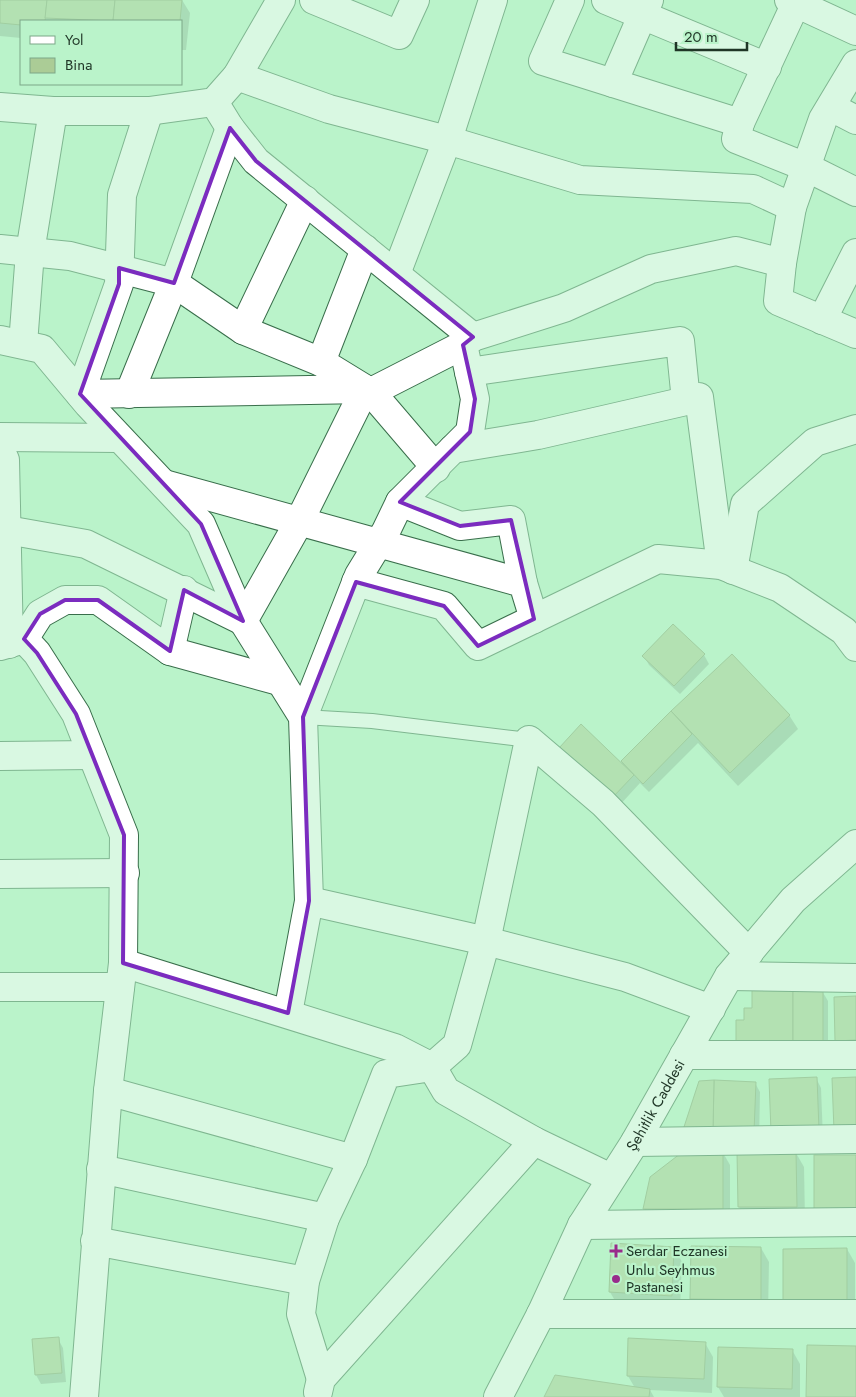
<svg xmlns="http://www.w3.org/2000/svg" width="856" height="1397" viewBox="0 0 856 1397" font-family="Jost,sans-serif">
  <rect width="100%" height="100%" fill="#baf3ca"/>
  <g fill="#0003">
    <polygon points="0,0 182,0 190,13 186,50 181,50 181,21 21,21 21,38 0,36"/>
    <polygon points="704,655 709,664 680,694 649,665 644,656"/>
    <polygon points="732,655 789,715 798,729 738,786 698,743 649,792 640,783 618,807 566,757 621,763"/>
    <polygon points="822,991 828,1001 828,1050 743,1051 745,1021"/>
    <polygon points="856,997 856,1049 842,1050 837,1041"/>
    <polygon points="816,1078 821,1088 823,1139 778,1141"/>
    <polygon points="755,1083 760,1092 759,1141 685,1130"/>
    <polygon points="722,1151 730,1165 730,1223 652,1223 644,1209"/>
    <polygon points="796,1153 804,1167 805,1220 747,1221 739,1207"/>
    <polygon points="612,1245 674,1248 682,1262 680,1309 618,1306 610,1292"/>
    <polygon points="761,1248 769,1262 768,1313 700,1312 692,1298"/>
    <polygon points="847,1249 855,1263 855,1315 792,1315"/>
    <polygon points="58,1339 63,1348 66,1382 41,1384 36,1375"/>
    <polygon points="705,1343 713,1357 712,1393 650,1390 654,1397 546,1397 635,1388 628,1376"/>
    <polygon points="792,1350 800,1364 800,1397 724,1397 718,1387"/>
  </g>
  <g fill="#abcc96" stroke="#83a26f">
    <polygon points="0,0 47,0 45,21 21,21 21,25 0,23"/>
    <polygon points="47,0 115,0 113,21 45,18"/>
    <polygon points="115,0 182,0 180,21 113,21"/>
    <polygon points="673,624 705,654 674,686 642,656"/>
    <polygon points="732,654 790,715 730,773 671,711"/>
    <polygon points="671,711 692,734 643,784 621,761"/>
    <polygon points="581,724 634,775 612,798 559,748"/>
    <polygon points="752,990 793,990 793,1041 736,1042 736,1020 744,1020 744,1008 752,1008"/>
    <rect x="793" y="990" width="30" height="51"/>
    <polygon points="856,996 856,1040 835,1041 834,997"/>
    <polygon points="817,1077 819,1130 771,1132 769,1079"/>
    <polygon points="856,1077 856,1131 834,1131 832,1078"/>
    <polygon points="714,1080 756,1082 754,1132 713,1130"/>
    <polygon points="714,1080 713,1130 683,1130 699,1081"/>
    <polygon points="685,1150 723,1150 723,1209 643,1209 650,1177"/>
    <polygon points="737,1152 796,1152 797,1207 738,1207"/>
    <rect x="814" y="1155" width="42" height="55"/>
    <polygon points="611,1243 674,1247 672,1296 609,1292"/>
    <polygon points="691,1246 761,1247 761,1300 690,1299"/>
    <polygon points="847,1248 847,1301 783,1301 783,1249"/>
    <polygon points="59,1337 62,1373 35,1375 32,1339"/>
    <polygon points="628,1338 706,1342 704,1379 627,1376"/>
    <polygon points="807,1345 856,1346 856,1397 806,1397"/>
    <polygon points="718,1347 793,1349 792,1389 717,1387"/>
    <polygon points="555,1375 650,1389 649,1397 544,1397"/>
  </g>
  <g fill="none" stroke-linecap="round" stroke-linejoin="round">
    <defs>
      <polyline id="lane" points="303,717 372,721 529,740"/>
      <g id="street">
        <polyline points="314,0 399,35 415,0"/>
        <polyline points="570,0 543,61 740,123 796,3"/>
        <polyline points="606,0 767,67"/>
        <polyline points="237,76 329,109 447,140 580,180 753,189 792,207 782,263"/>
        <polyline points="613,83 649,0"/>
        <polyline points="214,102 230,128 256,161 473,337"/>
        <polyline points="0,107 53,111 149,111 214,102 237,76 281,0"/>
        <polyline points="831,107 856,120"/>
        <polyline points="149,111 122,195 119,284 80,394 365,389 371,392 463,345"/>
        <polyline points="740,123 736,139 806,167 856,192"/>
        <polyline points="792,207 823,119 856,64"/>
        <polyline points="0,249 70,256 174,283 243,330 321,362 365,389 299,522 243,621 86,544 7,530 0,531"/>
        <polyline points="396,274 451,130 493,0"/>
        <polyline points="822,320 856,253"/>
        <polyline points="243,330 305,200"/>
        <polyline points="0,340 42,349 88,404 201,524 243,621 303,717 309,901 288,1013"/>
        <polyline points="23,344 30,252 53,111"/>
        <polyline points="321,362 365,249"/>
        <polyline points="469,372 680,341 686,401 699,397 721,565"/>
        <polyline points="371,392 436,468"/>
        <polyline points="129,394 174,283 230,128"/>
        <polyline points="0,437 119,438"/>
        <polyline points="0,449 5,460 9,644"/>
        <polyline points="453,449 538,435 686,401"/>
        <polyline points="164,484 523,583 534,619"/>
        <polyline points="400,502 460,526 511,520 523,583"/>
        <polyline points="733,570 745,504 815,442 856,429"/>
        <polyline points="356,582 444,606 478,646 658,559 721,565 780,588 844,631 856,647"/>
        <polyline points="24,639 40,614 65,600 98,600 170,651 279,681"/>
        <polyline points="0,646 24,639 37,653 76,714 124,835 123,963 108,1091 84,1397"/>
        <polyline points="170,651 184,590"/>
        <polyline points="303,717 359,575 386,531 400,502 470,432 475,399 463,345 473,337 564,308 651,269 736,251 782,263 778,301 856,334"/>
        <polyline points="0,756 92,755"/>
        <polyline points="0,874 125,873"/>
        <polyline points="309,901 486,941 625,977 711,1009"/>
        <polyline points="123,963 395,1048 432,1067 457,1045 486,941 529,740 603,803 749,953"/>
        <polyline points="729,976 856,978"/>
        <polyline points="0,987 120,987"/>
        <polyline points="684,1055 856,1055"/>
        <polyline points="108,1091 353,1159"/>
        <polyline points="635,1142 856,1139"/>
        <polyline points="101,1169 325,1218"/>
        <polyline points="582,1225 856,1222"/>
        <polyline points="95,1241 305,1281"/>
        <polyline points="541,1314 856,1314"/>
        <polyline points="321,1379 301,1314 305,1281 325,1218 353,1159 386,1074 432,1067 446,1091 534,1141 611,1178"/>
        <polyline points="318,1392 321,1379 534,1141"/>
      </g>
      <g id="secondary">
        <polyline points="789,0 856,31"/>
        <path id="s1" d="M498,1397L541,1314L582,1225L635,1142L729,976L793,900L856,844"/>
      </g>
    </defs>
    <use href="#lane" stroke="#396e4b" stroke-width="16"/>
    <use href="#street" stroke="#396e4b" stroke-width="30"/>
    <use href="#secondary" stroke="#396e4b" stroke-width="30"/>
    <use href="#lane" stroke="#fff" stroke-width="14"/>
    <use href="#street" stroke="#fff" stroke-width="28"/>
    <use href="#secondary" stroke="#fff" stroke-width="28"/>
  </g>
  <path d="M0 0H856V1397H0ZM230,128L256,161L473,337L463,345L475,399L470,432L400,502L460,526L511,520L534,619L478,646L444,606L356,582L303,717L309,901L288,1013L123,963L124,835L76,714L37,653L24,639L40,614L65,600H98L170,651L184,590L243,621L201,524L80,394L119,284V268L174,283Z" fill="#baf3ca" fill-opacity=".55" fill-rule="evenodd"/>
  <path fill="none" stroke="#7b2cbf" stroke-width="4" stroke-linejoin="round" d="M230,128L256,161L473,337L463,345L475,399L470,432L400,502L460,526L511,520L534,619L478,646L444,606L356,582L303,717L309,901L288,1013L123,963L124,835L76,714L37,653L24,639L40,614L65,600H98L170,651L184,590L243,621L201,524L80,394L119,284V268L174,283Z"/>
  <g fill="#992b8b" stroke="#baf3ca" stroke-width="2">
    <path d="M613.5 1243.5h5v5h5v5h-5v5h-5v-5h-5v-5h5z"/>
    <circle cx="616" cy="1279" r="5"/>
  </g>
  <g text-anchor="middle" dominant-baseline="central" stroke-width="4.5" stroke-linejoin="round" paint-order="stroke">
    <g font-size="15" fill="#1f3526" stroke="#baf3ca">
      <text stroke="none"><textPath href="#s1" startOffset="332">Şehitlik Caddesi</textPath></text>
    </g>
    <g font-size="15" fill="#1f3526" stroke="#baf3ca" text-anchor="start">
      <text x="626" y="1251">Serdar Eczanesi</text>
      <text x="626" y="1270">Unlu Seyhmus<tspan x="626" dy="17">Pastanesi</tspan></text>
    </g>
  </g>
  <rect x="20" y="20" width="162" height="65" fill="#baf3ca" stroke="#7ca788"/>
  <rect x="30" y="36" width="25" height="8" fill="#ffffff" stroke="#7ca788"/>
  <text x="65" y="45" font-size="15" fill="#1f3526">Yol</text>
  <rect x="30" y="58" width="25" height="15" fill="#abcc96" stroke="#7ca788"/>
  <text x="65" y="70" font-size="15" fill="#1f3526">Bina</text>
  <path d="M676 42v8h71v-8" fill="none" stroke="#1f3526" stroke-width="2.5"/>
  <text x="684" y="42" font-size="15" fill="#1f3526" stroke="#baf3ca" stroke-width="4" paint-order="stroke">20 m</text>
</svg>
